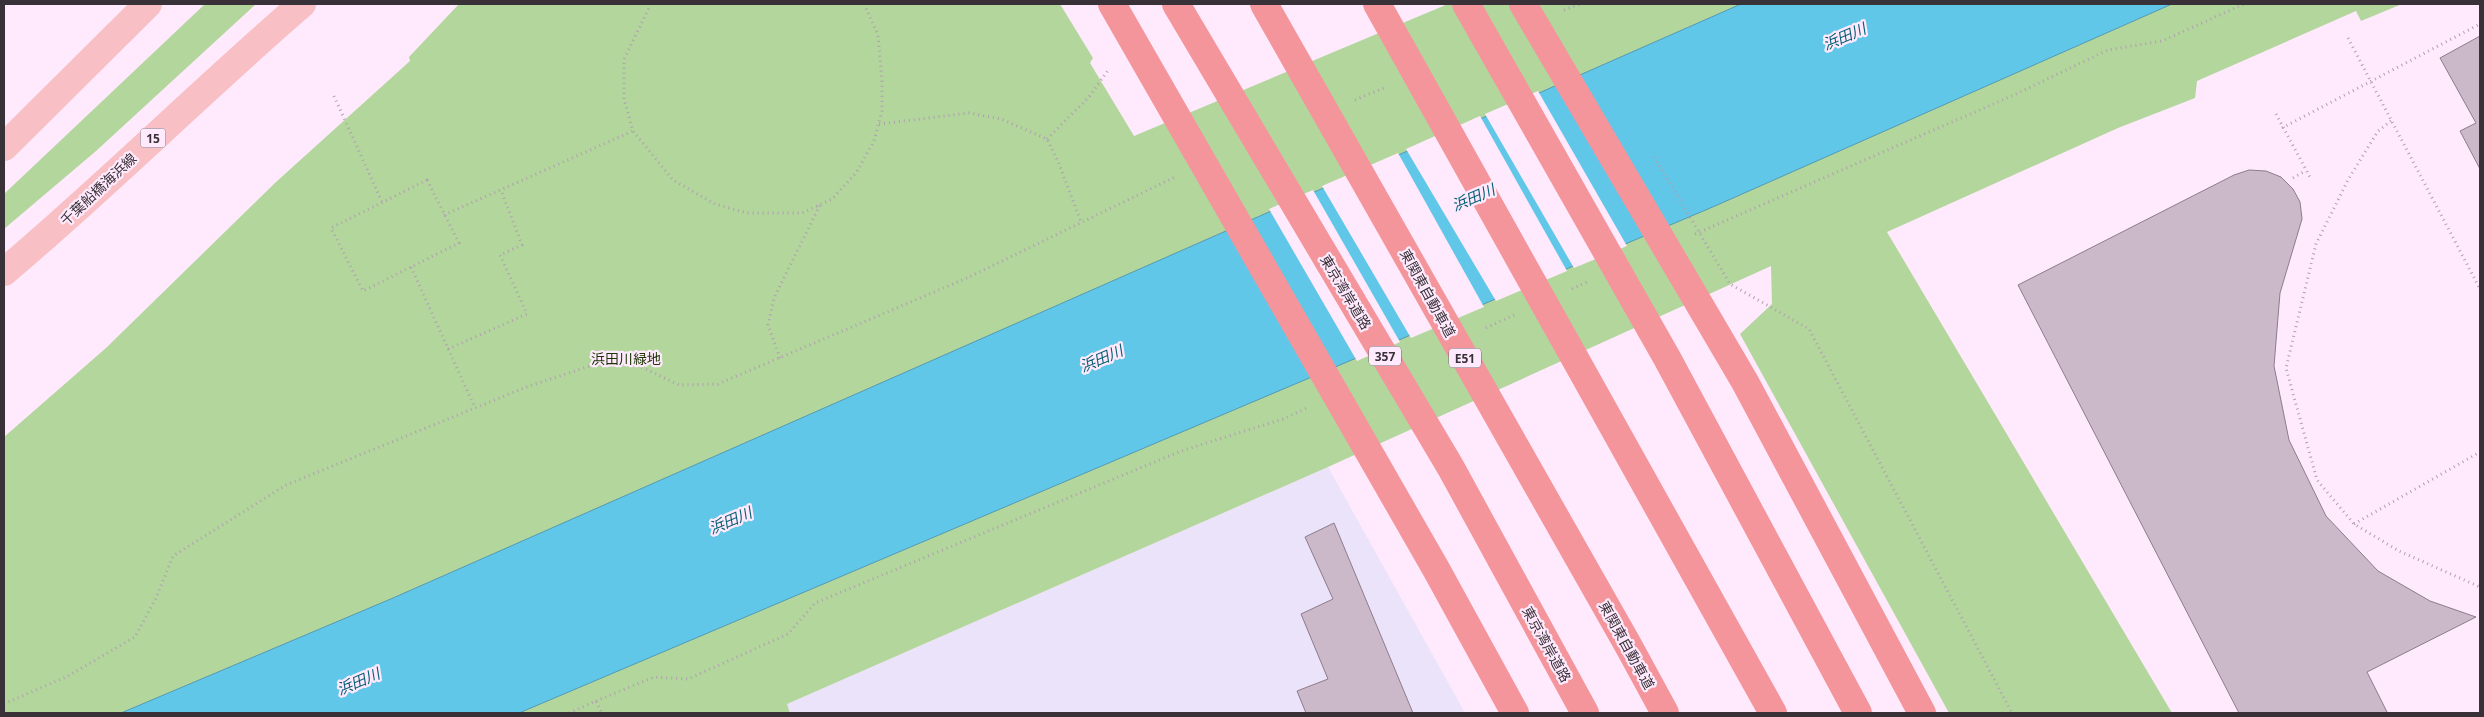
<svg xmlns="http://www.w3.org/2000/svg" width="2484" height="717" viewBox="0 0 2484 717" font-family="'Noto Sans','Noto Sans JP',sans-serif">
  <rect width="100%" height="100%" fill="#feeafc"/>
  <polygon fill="#eae3f9" points="1328,467 1465,713 790,713 787,704"/>
  <g fill="#b3d69d">
    <polygon points="205,4 256,4 96,151 4,229 4,194"/>
    <polygon points="459,4 1060,4 1093,58 1090,63 1134,136 1448,4 2402,4 2361,21 2356,11 2197,81 2195,98 2118,128 1887,232 2172,713 1949,713 1740,334 1772,304 1771,266 1328,467 787,704 790,713 4,713 4,437 106,348 276,182 410,61 409,57"/>
  </g>
  <polygon fill="#60c7e8" stroke="#549ab3" points="1741,4 2172,4 1715,206 519,713 121,713 393,598"/>
  <g fill="#feeafc">
    <polygon points="1538,91 1627,246 1574,268 1485,114"/>
    <polygon points="1480,116 1567,271 1496,301 1406,149"/>
    <polygon points="1398,153 1484,307 1411,338 1322,186"/>
    <polygon points="1313,190 1400,342 1357,361 1269,209"/>
  </g>
  <g fill="#cbb9c9" stroke="#8d7c8c">
    <polygon points="2480,36 2480,169 2460,131 2476,123 2440,58"/>
    <polygon points="2249,170 2266,171 2281,177 2293,189 2300,202 2302,219 2280,293 2274,366 2289,440 2326,516 2378,571 2430,601 2476,617 2367,672 2387,712 2385,713 2239,713 2018,285 2234,175"/>
    <polygon points="1334,523 1413,713 1306,713 1297,691 1328,679 1301,614 1333,599 1305,537"/>
  </g>
  <g fill="none" stroke-linecap="round" stroke-linejoin="round">
    <g stroke="#b0a0ae" stroke-width="3" stroke-dasharray="1 4" stroke-linecap="butt">
      <polyline points="651,4 624,59 624,99 633,131 673,180 715,204 747,213 802,213 832,199 856,173 874,141 882,111 882,81 878,35 864,4"/>
      <polyline points="1564,10 1580,4"/>
      <polyline points="2348,38 2480,289"/>
      <polyline points="334,96 382,202"/>
      <polyline points="1355,100 1386,87"/>
      <polyline points="2276,114 2311,179"/>
      <polyline points="2391,121 2378,131 2348,180 2316,244 2286,368 2317,480 2354,524 2399,551 2480,587"/>
      <polyline points="879,124 969,113 1001,119 1047,139 1058,161 1081,222"/>
      <polyline points="2282,128 2480,24"/>
      <polyline points="1047,139 1089,97 1109,69"/>
      <polyline points="1654,157 1730,284 1809,329 2012,713"/>
      <polyline points="2293,178 2305,171"/>
      <polygon points="427,180 459,243 363,291 331,228"/>
      <polyline points="444,215 633,131"/>
      <polyline points="1695,234 2014,95 2108,50 2162,41 2244,4"/>
      <polyline points="411,267 475,408"/>
      <polyline points="1572,289 1587,282"/>
      <polyline points="1486,328 1514,315"/>
      <polyline points="448,349 527,314 500,255 522,245 501,190"/>
      <polyline points="780,358 768,325 774,298 820,205"/>
      <polyline points="2354,524 2480,452"/>
      <polyline points="596,701 654,677 688,679 788,634 815,603 1181,451 1283,419 1307,408"/>
      <polyline points="4,704 68,676 135,637 156,598 173,556 286,485 529,386 599,363 633,363 679,385 718,384 967,278 1175,177"/>
      <polyline points="569,713 596,701 602,713"/>
    </g>
    <g stroke="#f8bfc4" stroke-width="28">
      <polyline points="4,147 148,4"/>
      <path d="M4,272C106,186 201,91 302,4"/>
    </g>
    <g stroke="#f4959c" stroke-width="28">
      <polyline points="1112,4 1436,569 1515,713"/>
      <polyline points="1176,4 1451,468 1585,713"/>
      <polyline points="1264,4 1628,645 1665,713"/>
      <polyline points="1377,4 1773,713"/>
      <polyline points="1466,4 1667,358 1858,713"/>
      <polyline points="1523,4 1745,382 1922,713"/>
    </g>
  </g>
  <g text-anchor="middle" dominant-baseline="central" stroke-width="4.5" stroke-linejoin="round" paint-order="stroke">
    <g fill="#feeafc" stroke="#746873" stroke-width="1">
      <rect x="140.5" y="128.5" width="25" height="19" rx="4"/>
      <rect x="1369" y="346.5" width="32" height="19" rx="4"/>
      <rect x="1449" y="348.5" width="32" height="19" rx="4"/>
    </g>
    <g font-size="12" font-weight="bold" fill="#393138">
      <text x="153" y="138">15</text>
      <text x="1385" y="356">357</text>
      <text x="1465" y="358">E51</text>
    </g>
    <g font-size="14" fill="#393138" stroke="#feeafc">
      <text transform="translate(98 189) rotate(-43)">千葉船橋海浜線</text>
      <text transform="translate(1346 292) rotate(59)">東京湾岸道路</text>
      <text transform="translate(1428 293) rotate(61)">東関東自動車道</text>
      <text transform="translate(1547 644) rotate(61)">東京湾岸道路</text>
      <text transform="translate(1627 645) rotate(61)">東関東自動車道</text>
    </g>
    <g font-size="14" fill="#1a3502" stroke="#feeafc">
      <text x="626" y="358">浜田川緑地</text>
    </g>
    <g font-size="15" font-style="italic" fill="#005c72" stroke="#feeafc">
      <text transform="translate(1844 36) rotate(-23)">浜田川</text>
      <text transform="translate(1473 197) rotate(-23)">浜田川</text>
      <text transform="translate(1101 358) rotate(-23)">浜田川</text>
      <text transform="translate(730 520) rotate(-23)">浜田川</text>
      <text transform="translate(358 681) rotate(-23)">浜田川</text>
    </g>
  </g>
  <rect width="2484" height="717" fill="none" stroke="#393138" stroke-width="10"/>
</svg>
